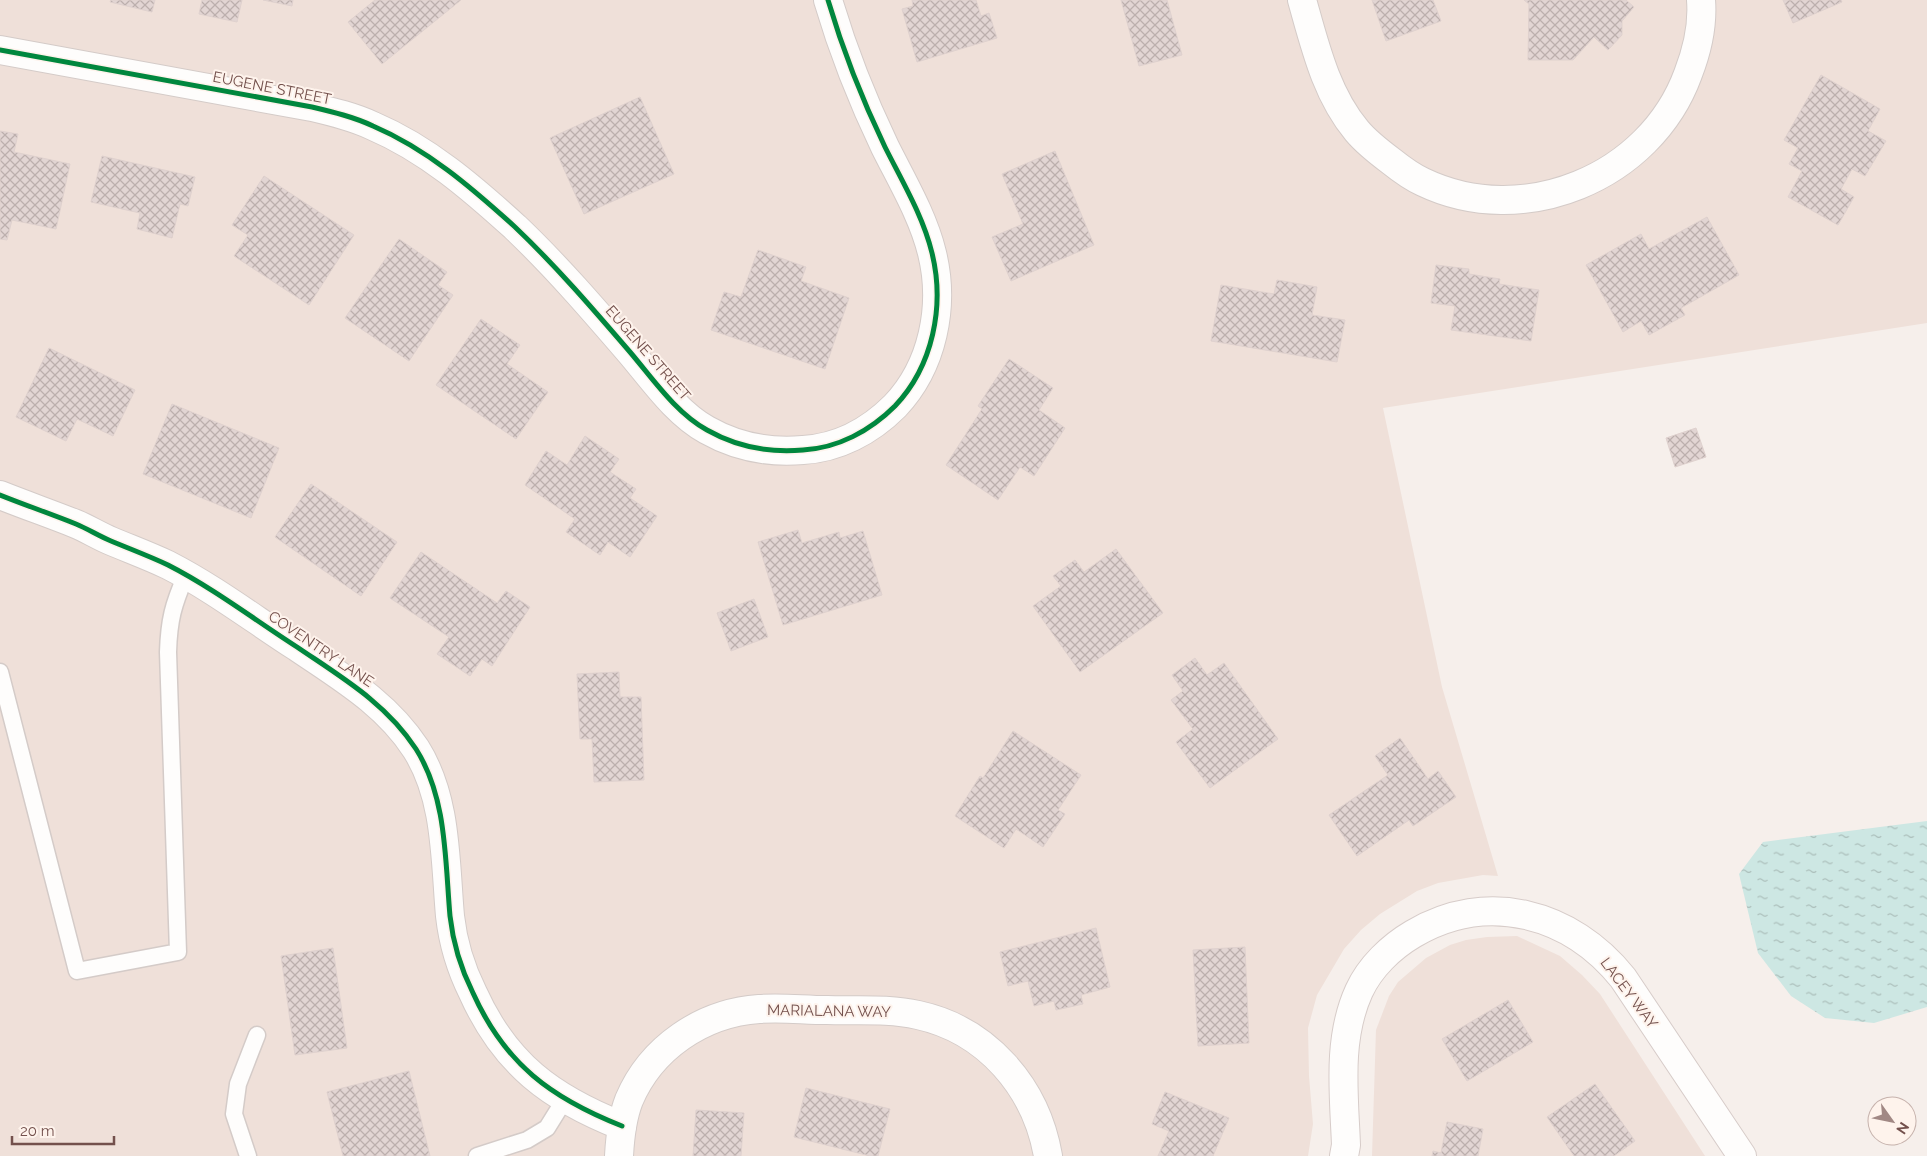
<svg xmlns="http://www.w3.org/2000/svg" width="1927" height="1156" viewBox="0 0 1927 1156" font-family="Raleway,sans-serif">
  <defs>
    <pattern id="water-ripples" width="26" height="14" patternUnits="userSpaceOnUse" patternTransform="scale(1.25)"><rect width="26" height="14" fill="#cde7e3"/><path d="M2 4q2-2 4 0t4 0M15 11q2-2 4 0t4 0" fill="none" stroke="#abbeba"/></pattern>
    <pattern id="building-cross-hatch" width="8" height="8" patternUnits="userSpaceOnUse" patternTransform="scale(1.25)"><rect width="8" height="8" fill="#e2d5d3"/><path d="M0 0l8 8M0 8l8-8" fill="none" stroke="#bcafad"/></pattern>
  </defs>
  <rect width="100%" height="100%" fill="#f6efeb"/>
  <g fill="#efe0d9">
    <polygon points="0,0 1927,0 1927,323 1383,408 1442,687 1498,876 1483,875 1438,883 1417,891 1380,914 1361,930 1344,949 1317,995 1308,1028 1309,1076 1313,1124 1308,1156 0,1156"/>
    <polygon points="1517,936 1560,956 1582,975 1600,994 1705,1156 1372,1156 1376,1030 1389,996 1398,982 1426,958 1450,945 1466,940 1487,937"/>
  </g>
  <polygon fill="url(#water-ripples)" points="1927,821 1927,1007 1874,1023 1825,1018 1791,996 1758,953 1739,874 1763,842"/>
  <g fill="url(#building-cross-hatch)" stroke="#dfd1ce">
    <polygon points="111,0 155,0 152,12 110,2"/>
    <polygon points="202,0 242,0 237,22 199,14"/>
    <polygon points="263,0 293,0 292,6"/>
    <polygon points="375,0 461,0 382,64 348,22"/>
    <polygon points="912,0 976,0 981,16 989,13 997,38 917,62 902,9 913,6"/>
    <polygon points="1121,0 1167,0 1182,55 1139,66"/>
    <polygon points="1372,0 1433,0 1441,21 1386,41"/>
    <polygon points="1524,0 1626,0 1634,7 1622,21 1622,35 1608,50 1594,37 1573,60 1528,60 1529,4"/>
    <polygon points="1783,0 1841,0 1842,2 1793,23"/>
    <polygon points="1821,75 1880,109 1868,131 1886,141 1865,176 1852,169 1841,189 1854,197 1838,225 1788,197 1802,171 1789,164 1798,148 1784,140"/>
    <polygon points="640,97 674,174 584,214 550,138"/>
    <polygon points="0,131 18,134 14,152 70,164 56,229 12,220 7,240 0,239"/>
    <polygon points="1055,151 1094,245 1011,281 992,237 1023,224 1002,174"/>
    <polygon points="102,156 195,177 188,206 180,204 172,238 137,229 140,213 91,202"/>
    <polygon points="264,176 354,235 309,305 234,256 248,235 232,225"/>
    <polygon points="1707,217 1739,275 1681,308 1685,315 1649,335 1641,321 1623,332 1586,265 1641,234 1649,249"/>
    <polygon points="399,239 447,272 438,285 453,295 409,361 345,318"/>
    <polygon points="758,250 806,267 801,281 849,298 825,369 711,330 724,292 741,297"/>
    <polygon points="1436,265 1469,269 1469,274 1500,279 1499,284 1539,290 1531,341 1451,330 1455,306 1431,303"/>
    <polygon points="1277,280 1317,287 1312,315 1345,320 1337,362 1211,341 1221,285 1274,294"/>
    <polygon points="481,319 520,345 507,364 548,392 516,439 436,385"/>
    <polygon points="49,348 135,390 113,436 77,419 66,441 16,417"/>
    <polygon points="1009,359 1053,388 1039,410 1065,428 1034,476 1020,467 998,500 946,465 982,409 978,406"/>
    <polygon points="172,404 279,448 251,518 143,474"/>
    <polygon points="1696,428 1706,457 1675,467 1666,438"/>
    <polygon points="585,436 619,459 610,472 636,489 630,498 657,516 630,557 608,542 600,555 566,532 575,519 525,485 546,451 567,465"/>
    <polygon points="311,484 397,542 361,596 275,537"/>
    <polygon points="798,530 802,543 839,532 840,538 863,531 882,595 783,625 758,542"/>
    <polygon points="1116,549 1163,613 1080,672 1033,606 1061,586 1053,576 1075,560 1084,572"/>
    <polygon points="421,552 497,603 506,591 530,607 492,666 482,659 470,676 437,654 449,637 390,598"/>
    <polygon points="754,599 768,637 731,651 717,613"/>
    <polygon points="1195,658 1207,675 1224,663 1278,739 1210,788 1176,742 1193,729 1171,700 1183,691 1172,675"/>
    <polygon points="619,672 620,697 641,697 644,780 594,782 592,739 580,739 577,674"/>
    <polygon points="1013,731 1081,775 1058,810 1065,814 1043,847 1016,829 1004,848 955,816 980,776 983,778"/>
    <polygon points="1400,738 1428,779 1438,771 1456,797 1413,826 1409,820 1357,856 1329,815 1388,775 1375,756"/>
    <polygon points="1096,928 1110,987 1081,995 1083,1004 1056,1010 1054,1001 1034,1006 1028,981 1008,986 1000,952"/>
    <polygon points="1245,947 1249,1043 1198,1046 1193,950"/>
    <polygon points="333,948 347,1048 295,1055 281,956"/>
    <polygon points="1508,1000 1533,1042 1467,1081 1442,1039"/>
    <polygon points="409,1071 430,1156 343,1156 327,1092"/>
    <polygon points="1595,1084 1635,1141 1614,1156 1574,1156 1547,1117"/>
    <polygon points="806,1088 890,1109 878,1156 870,1156 794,1137"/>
    <polygon points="1165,1092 1229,1118 1213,1156 1158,1156 1169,1131 1152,1124"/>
    <polygon points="696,1110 744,1113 741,1156 693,1156"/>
    <polygon points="1447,1122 1483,1129 1478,1156 1432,1156 1433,1151 1441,1153"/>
  </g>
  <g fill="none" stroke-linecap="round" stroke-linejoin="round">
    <defs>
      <g id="lane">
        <path d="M0,672L77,971L178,952L168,652C169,620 173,605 186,575"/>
        <polyline points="248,1156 234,1114 238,1084 257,1035"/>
        <polyline points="477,1156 527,1140 547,1128 565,1099"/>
      </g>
      <g id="street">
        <path d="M1302,0C1315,46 1326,94 1357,131C1367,143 1379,152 1391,161C1401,169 1412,177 1423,182C1523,230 1650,178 1688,74C1697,51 1703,25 1701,0"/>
        <path d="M0,50L312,107C333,112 354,117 373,126C427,149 472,188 515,227C556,266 593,309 630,352C653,379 676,413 707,430C737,447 769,453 803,450C838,448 870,431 895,406C933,366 945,306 932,253C923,216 902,181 885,147C862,99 843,51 828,0"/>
        <path d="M0,495C25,505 51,514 76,524C88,529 99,536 111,541C130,549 149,556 168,565C213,588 255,620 297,647C341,677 386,703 416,749C447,798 445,860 450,916C453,943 461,969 473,993C505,1064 551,1098 622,1126"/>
        <path d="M619,1156C620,1137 622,1118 629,1100C651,1048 702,1013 759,1009C781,1007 804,1010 827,1010C857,1011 888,1008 918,1015C987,1030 1036,1087 1048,1156"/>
      </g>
      <path id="secondary" d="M1344,1156L1346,1145C1344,1094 1337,1039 1359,991C1370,967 1391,947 1413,934C1487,890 1571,913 1623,978L1742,1156"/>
    </defs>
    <use href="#lane" stroke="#d4cbc8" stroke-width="19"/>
    <use href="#street" stroke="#d4cbc8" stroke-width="30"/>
    <use href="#secondary" stroke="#d7ccc9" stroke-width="30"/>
    <use href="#lane" stroke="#fefdfc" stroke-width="16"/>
    <use href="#street" stroke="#fefdfc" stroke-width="28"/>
    <use href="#secondary" stroke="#fefdfc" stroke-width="28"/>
    <defs>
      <g id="cycleway">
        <path d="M0,50L312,107C333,112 354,117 373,126C427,149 472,188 515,227C556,266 593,309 630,352C653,379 676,413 707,430C737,447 769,453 803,450C838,448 870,431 895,406C933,366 945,306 932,253C923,216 902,181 885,147C862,99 843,51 828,0"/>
        <path d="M0,495C25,505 51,514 76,524C88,529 99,536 111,541C130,549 149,556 168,565C213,588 255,620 297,647C341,677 386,703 416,749C447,798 445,860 450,916C453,943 461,969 473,993C505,1064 551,1098 622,1126"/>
      </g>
    </defs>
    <use href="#cycleway" stroke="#fef3ec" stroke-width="8"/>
    <use href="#cycleway" stroke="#00873e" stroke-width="5"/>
  </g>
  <g text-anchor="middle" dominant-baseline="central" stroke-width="4" stroke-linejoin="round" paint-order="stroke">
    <g font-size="15" fill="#73504c" stroke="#fef3ec">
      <text transform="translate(272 88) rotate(11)">EUGENE STREET</text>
      <text transform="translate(648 353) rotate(49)">EUGENE STREET</text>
      <text transform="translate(321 649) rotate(34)">COVENTRY LANE</text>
      <text transform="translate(1629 993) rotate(53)">LACEY WAY</text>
      <text transform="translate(829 1011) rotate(1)">MARIALANA WAY</text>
    </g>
  </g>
  <g transform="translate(1892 1121) rotate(123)"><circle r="24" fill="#fef3ec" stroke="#c6b2ac"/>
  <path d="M0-4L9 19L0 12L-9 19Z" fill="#a18884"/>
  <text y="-8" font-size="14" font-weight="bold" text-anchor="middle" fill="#73504c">N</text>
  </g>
  <path d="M12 1136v8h102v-8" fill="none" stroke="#73504c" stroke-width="2.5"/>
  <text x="20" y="1136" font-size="15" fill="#73504c" stroke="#fef3ec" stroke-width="4" paint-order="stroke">20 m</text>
</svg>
